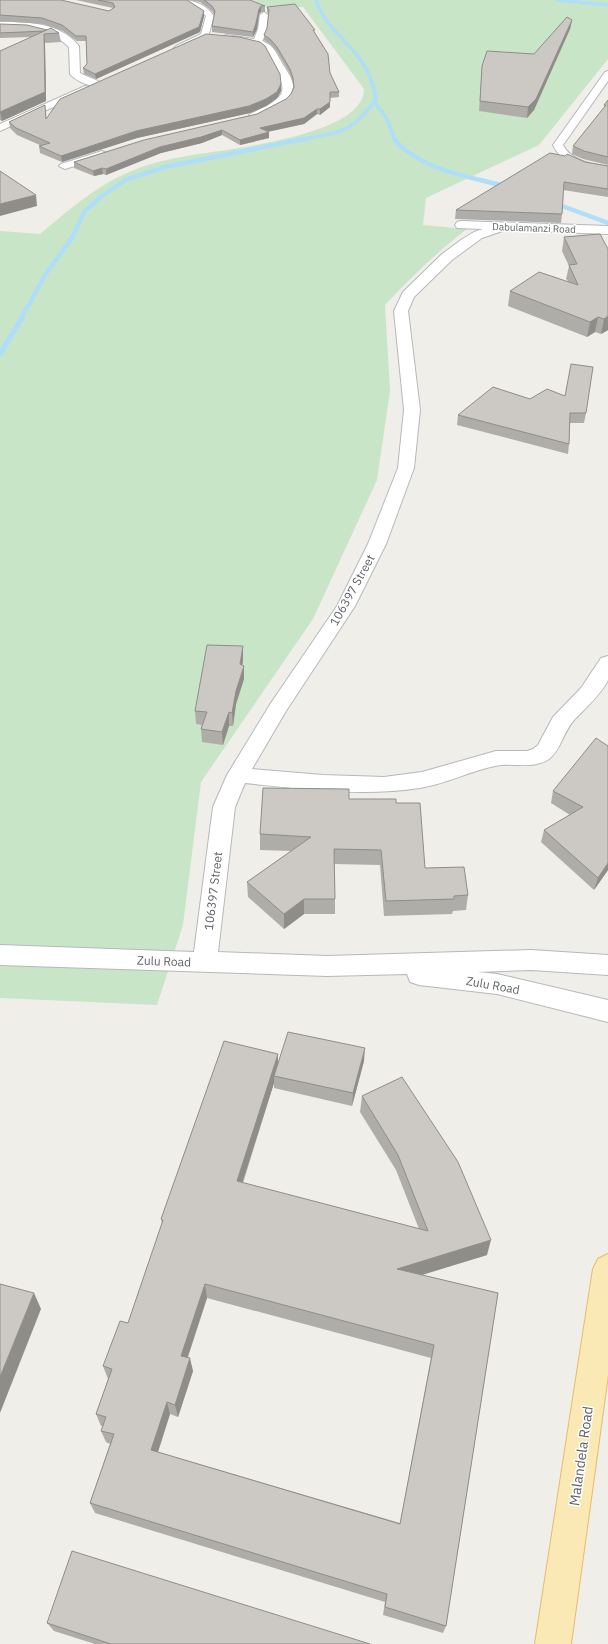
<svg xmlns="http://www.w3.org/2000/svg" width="608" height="1644" viewBox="0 0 608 1644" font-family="'IBM Plex Sans',sans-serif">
  <rect width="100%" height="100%" fill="#f0eee8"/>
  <path fill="#c9e5c7" d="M253,0H608V59L539,145L426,198L423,225L467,229C437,252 411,277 385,305L390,391L377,480L313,619L201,782L183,925L157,1005L0,998V231L40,234C69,210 98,184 134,170C151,163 169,159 187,156C223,149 364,137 364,89L303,7L269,8Z"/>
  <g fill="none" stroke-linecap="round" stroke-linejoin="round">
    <g stroke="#afdef9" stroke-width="3.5">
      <polyline points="557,0 608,5"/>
      <polyline points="374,102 386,117 395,140"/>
      <path d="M298,140C338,132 350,136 376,99C374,87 369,72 362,62C346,38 326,29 316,0"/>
    </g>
    <g stroke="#afdef9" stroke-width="4.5">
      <path d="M394,139C421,171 469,176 508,187"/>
      <polyline points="552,204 565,207 608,223"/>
      <polyline points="22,317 45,275 72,238 85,211 102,196 125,180 165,167 304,139"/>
    </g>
    <polyline stroke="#afdef9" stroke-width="5.5" points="0,354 23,316"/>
    <defs>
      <g id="minor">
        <path d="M182,0C195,0 206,5 214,16L208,37L179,51L176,50L174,48L176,46L201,34L206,16L203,13Z"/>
        <path d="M264,12L268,15C268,24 267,33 262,41C274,45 276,53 282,63C286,70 292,77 293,85C296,104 268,116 254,119L249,116L250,114C298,93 283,88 266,50C253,41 229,45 221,38L226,35L254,39L258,29L260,15Z"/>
        <path d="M0,22C27,22 60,22 79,46L80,73C87,77 97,79 102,84L97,87C87,85 77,82 70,74L69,47C49,28 26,27 0,28Z"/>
        <path d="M608,71V81L563,145C571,161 592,164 608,167V173C587,169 563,167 553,145L605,72Z"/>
        <polygon points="85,86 89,87 90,89 89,91 0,131 0,124"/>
        <polygon points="102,151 108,154 106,156 65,169 59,166 61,164"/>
        <path d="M461,221L608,226V234L505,230L482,238L452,260L414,297L408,311L420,410L414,468L386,544L355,606L286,711L252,769L323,775L384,777L422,772L496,751H527L533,749L538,745L553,717L581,688L601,658L608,656C608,662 608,673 608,680C603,692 584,710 575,719C564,730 561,750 549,759C533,770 512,762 495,766C470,771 446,784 420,788C362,797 303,789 245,783L235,807L218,952L327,956L531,950L608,955V975L531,970L478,972L497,974L608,1000V1022L497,994L419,985L410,982L407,974L327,976L0,965V945L194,952L213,807L227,775L271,703L337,606L368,544L398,468L404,410L394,311L403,292L442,254L461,240L474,232L483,229L457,228L455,225L457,222Z"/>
      </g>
      <polygon id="major" points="608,1254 608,1375 571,1644 535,1644 593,1269 598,1259"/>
    </defs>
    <use href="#minor" stroke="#b5b8bb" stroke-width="2"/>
    <use href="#major" stroke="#e8bb69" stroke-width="2"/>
    <use href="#minor" fill="#fff" fill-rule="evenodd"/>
    <use href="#major" fill="#fae9b4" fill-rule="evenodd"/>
  </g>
  <g fill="#afada9" fill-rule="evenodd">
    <polygon points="0,0 109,11 113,8 76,0 187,0 204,11 204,16 200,32 96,79 84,74 83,68 87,64 86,41 77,41 63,31 43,24 0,21"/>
    <polygon points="189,0 250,0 265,6 265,12 261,12 259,14 257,29 253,37 212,32 212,26 214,15 212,11 200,2"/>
    <polygon points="267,7 315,34 330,73 339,92 339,97 330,98 330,107 320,115 317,114 304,124 268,132 269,138 240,145 222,135 202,143 161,153 106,175 103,174 94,176 74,168 74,162 257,114 286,99 291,94 293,87 293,84 290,74 277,52 270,44 264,40 264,35 267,28 269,14 267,12"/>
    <polygon points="572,20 570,29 534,110 527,118 479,111 482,66 534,54"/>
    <polygon points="0,24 59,33 61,42 45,43 46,101 2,121 0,120 0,51 32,37 0,38"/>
    <polygon points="281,91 277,98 266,106 250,113 137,138 62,162 40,153 39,146 42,146 17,135 10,128 9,122 46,112 46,118"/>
    <polygon points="608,100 608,165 583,159 572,154 573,146 604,108 604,105"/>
    <polygon points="585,162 608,166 608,197 563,190 562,214 561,223 455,219 456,210"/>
    <polygon points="600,234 608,330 601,334 595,332 587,337 508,306 510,291 568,281 566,279 569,266 562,251 564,237"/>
    <polygon points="530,399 586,413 584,423 570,423 569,444 568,454 457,425 458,415"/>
    <polygon points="243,660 242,665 244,679 236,704 233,726 229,726 223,745 202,742 201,729 202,725 196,724 195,711"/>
    <polygon points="608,746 608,870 594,890 541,842 544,830 570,815 551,803 553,791"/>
    <polygon points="349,799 396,803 425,868 468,895 466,910 453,911 452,914 384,916 380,865 334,864 335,899 335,914 304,914 284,929 248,897 247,882 291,851 260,850 260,834"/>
    <path d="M278,1054V1062L364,1061L352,1106L274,1088V1083L243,1183L419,1229L396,1170L360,1112L362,1096L487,1255L422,1275L498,1293L446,1626L443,1633L383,1615L385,1602L95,1513L90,1503L110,1444L106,1442L101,1431L103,1426H101L96,1414L108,1379L103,1366L128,1323L162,1224L161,1219ZM207,1298L431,1358L400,1523L158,1452L170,1414L178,1417L193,1371L188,1357Z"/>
    <polygon points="47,1623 370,1644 95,1644 54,1631"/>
  </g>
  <g fill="#8f8d89">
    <polygon points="261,6 261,12 259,14 257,29 253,37 253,32 259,9"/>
    <polygon points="204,11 204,16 200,32 96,79 95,74"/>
    <polygon points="572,20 570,29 534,110 527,118 528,107"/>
    <polygon points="44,34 45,43 46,101 2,121 0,112"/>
    <polygon points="281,84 281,91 277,98 266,106 250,113 137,138 62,162 61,156"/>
    <polygon points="330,102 330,107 320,115 320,109"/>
    <polygon points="317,109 317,114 304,124 261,133 260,128"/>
    <polygon points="222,130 222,135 202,143 161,153 106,175 106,169 160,147"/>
    <polygon points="269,132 269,138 240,145 240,140"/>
    <polygon points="102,168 103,174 94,176 93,171"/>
    <polygon points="36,195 37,206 0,216 0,204"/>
    <polygon points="608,316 608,330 601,334 604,319"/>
    <polygon points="598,317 595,332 587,337 590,322"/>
    <polygon points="243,646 243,660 241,675 244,666 244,679 236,704 233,726 232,713"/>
    <polygon points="229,712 229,726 223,745 222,732"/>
    <polygon points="608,863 608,870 594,890 598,878"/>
    <polygon points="304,899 304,914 284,929 284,914"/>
    <polygon points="365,1048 364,1061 352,1106 353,1093"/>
    <polygon points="278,1054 278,1070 274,1076 274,1083 238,1196 237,1181"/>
    <polygon points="491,1240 487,1255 395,1283 397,1269"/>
    <polygon points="205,1284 207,1298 184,1368 181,1356"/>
    <polygon points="34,1293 41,1309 0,1413 0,1377"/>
    <polygon points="190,1358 193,1371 178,1417 175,1405"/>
    <polygon points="167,1402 170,1414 155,1461 151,1450"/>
  </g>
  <g fill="#ccc9c4" stroke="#8f8d89" fill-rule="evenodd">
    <polygon points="0,0 61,0 109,11 115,7 113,3 98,0 187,0 204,11 199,27 95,74 83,68 87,64 86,36 76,36 62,25 42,18 0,15"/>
    <polygon points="204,0 250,0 265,6 261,6 259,9 256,23 253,32 212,26 215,11 212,6"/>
    <polygon points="295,4 315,30 313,30 328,54 330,73 339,92 330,92 330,102 320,109 317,109 304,118 260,128 269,132 240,140 222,130 201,137 160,147 106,169 102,168 93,171 74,162 144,140 257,114 286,99 291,94 294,87 293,78 290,69 277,47 270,39 264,35 267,28 269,10 267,7"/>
    <polygon points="567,17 572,20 536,99 528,107 480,101 482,66 487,51 534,54"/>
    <polygon points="0,24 27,25 47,30 45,31 0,33"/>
    <polygon points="51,28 59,33 44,34 45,92 0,112 0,51"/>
    <polygon points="206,34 239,37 260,42 265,46 280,74 281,84 277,92 266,99 249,106 136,131 61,156 39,146 50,143 16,128 9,122 45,105 46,119 60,99"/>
    <polygon points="608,100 608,157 584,151 573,146 606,105 604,105"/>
    <polygon points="550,153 565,156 567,154 585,162 608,166 608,189 564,182 562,214 456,210"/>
    <polygon points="0,171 36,195 0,204"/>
    <polygon points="600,234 608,249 608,316 604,319 598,317 590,322 510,291 539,272 578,285 569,265 577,264 564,237"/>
    <polygon points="571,364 593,367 586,413 570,413 569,444 458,415 493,387 530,399 547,389 565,396"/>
    <polygon points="207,645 243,646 240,664 244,666 236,691 232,713 229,712 222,732 201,729 207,712 195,711"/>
    <polygon points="596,738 608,746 608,863 598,878 544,830 583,807 553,791"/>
    <polygon points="263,788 349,789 349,799 396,799 396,803 420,803 425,868 464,867 468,895 454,896 454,899 386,901 381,850 334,849 335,899 304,899 284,914 247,882 311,837 260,834"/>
    <polygon points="288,1032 365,1048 353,1093 274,1076"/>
    <path d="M224,1041L278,1054L237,1181L428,1231L398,1155L362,1096L402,1077L458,1162L491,1240L397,1269L498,1293L446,1626L385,1607L387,1594L90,1503L114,1434L101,1431L106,1417L96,1414L112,1369L103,1366L120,1321L128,1323L163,1220L161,1219ZM205,1284L434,1345L400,1524L151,1450L167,1402L175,1405L190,1358L181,1356Z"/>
    <polygon points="0,1284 34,1293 0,1377"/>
    <polygon points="72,1551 370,1644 111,1644 47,1623"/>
  </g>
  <g text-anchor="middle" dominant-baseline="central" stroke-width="3" stroke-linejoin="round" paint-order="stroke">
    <g font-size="10" fill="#5f6367" stroke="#fff">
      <text transform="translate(534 228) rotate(2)">Dabulamanzi Road</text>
    </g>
    <g font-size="12" fill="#5f6367" stroke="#fff">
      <text transform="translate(352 590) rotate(-61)">106397 Street</text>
      <text transform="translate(213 891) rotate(-83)">106397 Street</text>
      <text transform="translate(164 961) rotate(2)">Zulu Road</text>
      <text transform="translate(493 985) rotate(10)">Zulu Road</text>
    </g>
    <g font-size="14" fill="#5f6367" stroke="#fff">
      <text transform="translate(581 1456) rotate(-82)">Malandela Road</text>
    </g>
  </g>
</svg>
